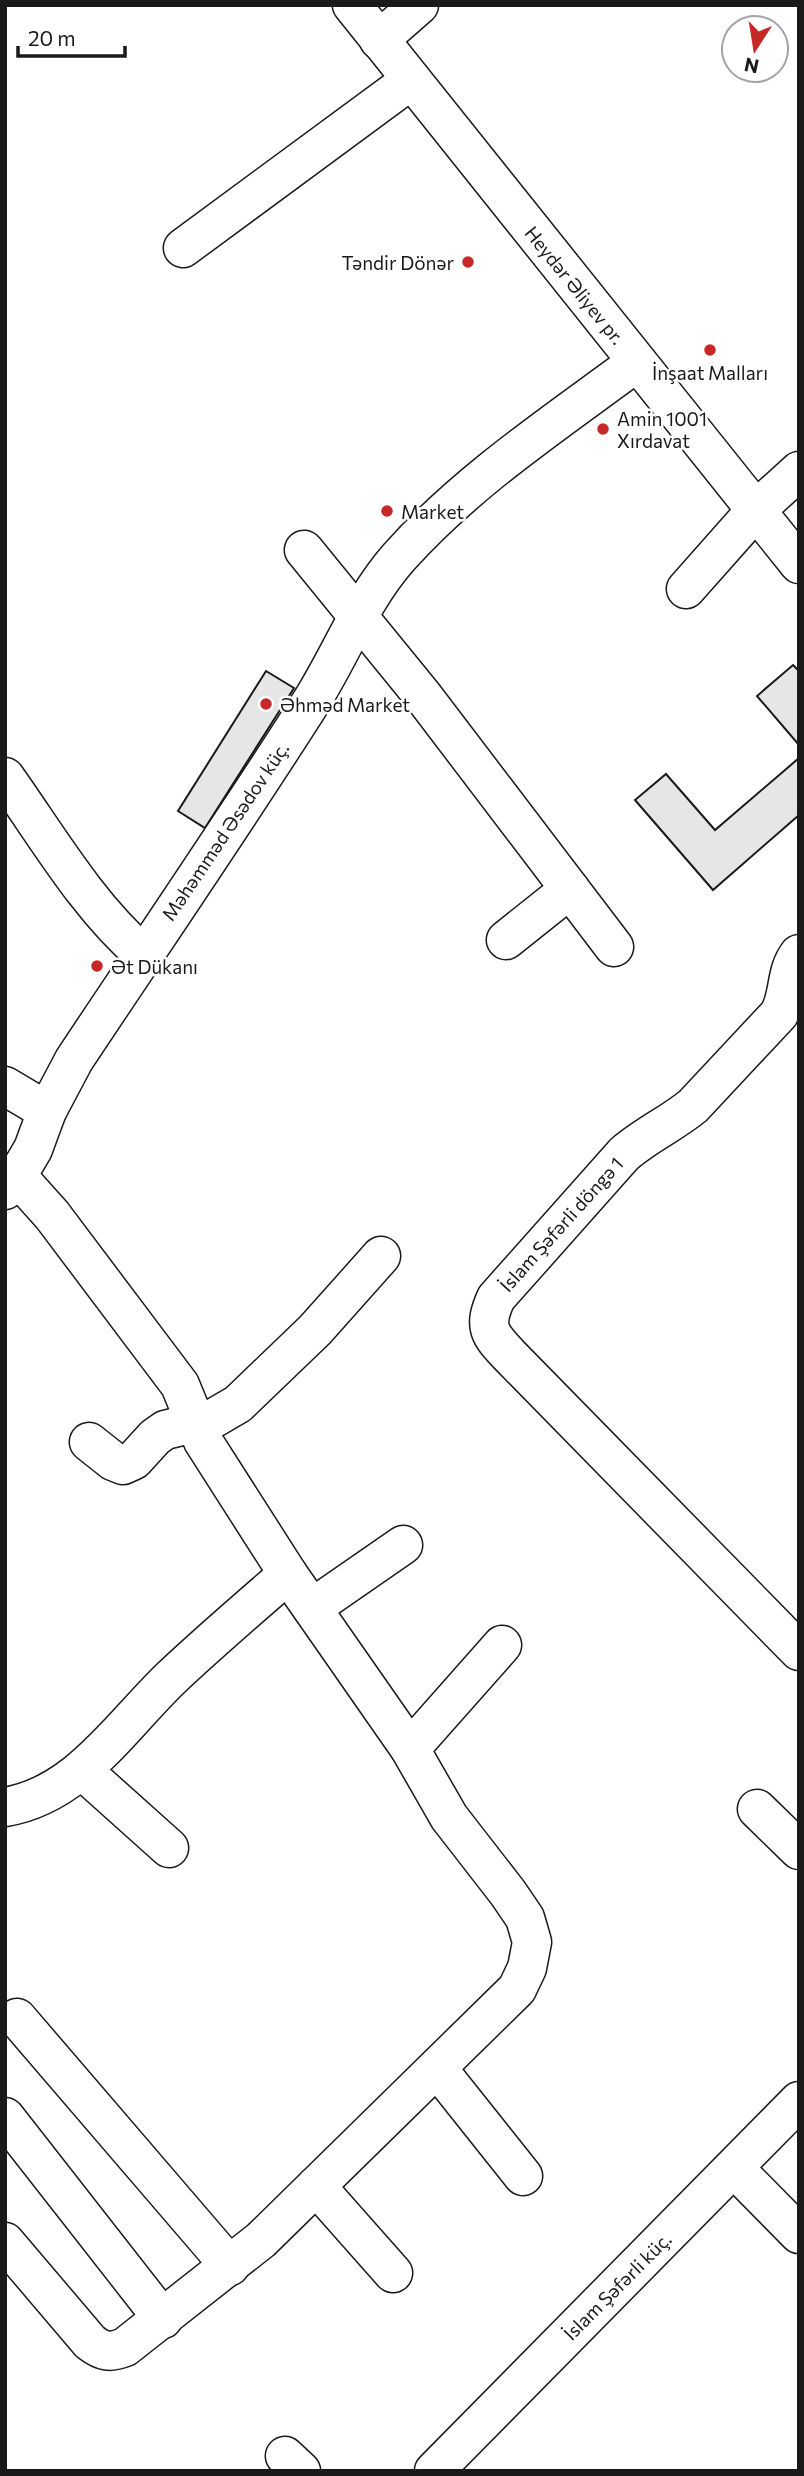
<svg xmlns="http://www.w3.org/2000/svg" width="804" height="2476" viewBox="0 0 804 2476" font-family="Commissioner,sans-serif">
  <rect width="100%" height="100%" fill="#fff"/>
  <g fill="#e6e6e6" stroke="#1a1a1a" stroke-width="2">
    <polygon points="793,665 799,671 799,745 757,696"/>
    <polygon points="266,671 294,688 205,828 178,811"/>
    <polygon points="799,758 799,815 713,890 635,800 666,774 715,830"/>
  </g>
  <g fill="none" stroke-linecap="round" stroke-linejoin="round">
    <defs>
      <g id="minor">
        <polyline points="379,40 419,5"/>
        <polyline points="183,248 411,80"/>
        <polyline points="304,550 423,696 614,947"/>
        <polyline points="686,589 756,510 799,471"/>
        <path d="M5,777C47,836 88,907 143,954"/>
        <polyline points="506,940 570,889"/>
        <path d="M799,954C785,972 790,994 779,1014L693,1106C671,1124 646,1135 624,1154L496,1298C483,1327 489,1334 510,1356L799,1651"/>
        <polyline points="5,1086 47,1111"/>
        <path d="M5,1190L17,1176L33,1149L47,1111L74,1060C153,941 234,823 311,702C342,653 361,600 399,557C468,480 555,423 637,362"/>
        <polyline points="89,1442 113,1461 123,1465 134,1460 155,1437 165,1430 214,1418 238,1404 315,1330 381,1256"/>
        <polyline points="312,1608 403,1545"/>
        <polyline points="410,1749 502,1645"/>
        <polyline points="82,1770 169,1848"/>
        <path d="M5,1807C78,1795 121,1726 171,1678C209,1642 249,1608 288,1574"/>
        <polyline points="757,1809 799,1850"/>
        <polyline points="17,2018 230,2266"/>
        <polyline points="437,2068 523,2176"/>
        <polyline points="5,2117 163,2319"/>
        <polyline points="734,2168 799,2234"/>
        <polyline points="316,2186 393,2273"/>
        <path d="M5,2242L90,2342C103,2352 110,2353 125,2347L261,2240L517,1989L527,1968L532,1942L525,1918L508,1893L449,1817L410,1749L288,1574L203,1441L180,1385L52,1215L17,1176"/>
        <polyline points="285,2456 301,2471"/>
        <polyline points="434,2471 799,2101"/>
      </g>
      <polyline id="major" points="352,5 799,564"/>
    </defs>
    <use href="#minor" stroke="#1a1a1a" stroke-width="41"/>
    <use href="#major" stroke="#1a1a1a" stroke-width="41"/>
    <use href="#minor" stroke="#fff" stroke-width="38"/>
    <use href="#major" stroke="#fff" stroke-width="38"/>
  </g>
  <g fill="#c62828" stroke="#fff" stroke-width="2.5">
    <circle cx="468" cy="262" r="7"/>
    <circle cx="710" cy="350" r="7"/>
    <circle cx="603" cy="429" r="7"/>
    <circle cx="387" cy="511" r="7"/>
    <circle cx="266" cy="704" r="7"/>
    <circle cx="97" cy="966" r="7"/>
  </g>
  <g text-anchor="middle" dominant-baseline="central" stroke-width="5" stroke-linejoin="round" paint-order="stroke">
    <g font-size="19" fill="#1a1a1a" stroke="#fff" text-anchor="start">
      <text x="454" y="262" text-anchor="end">Təndir Dönər</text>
      <text x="710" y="372" text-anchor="middle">İnşaat Malları</text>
      <text x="617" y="418">Amin 1001<tspan x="617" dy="22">Xırdavat</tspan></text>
      <text x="401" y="511">Market</text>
      <text x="280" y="704">Əhməd Market</text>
      <text x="111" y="966">Ət Dükanı</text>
    </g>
    <g font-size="19" fill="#1a1a1a" stroke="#fff">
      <text transform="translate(575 285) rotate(51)">Heydər Əliyev pr.</text>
      <text transform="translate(225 831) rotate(-56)">Məhəmməd Əsədov küç.</text>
      <text transform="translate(561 1224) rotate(-48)">İslam Şəfərli döngə 1</text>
      <text transform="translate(617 2286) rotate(-45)">İslam Şəfərli küç.</text>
    </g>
  </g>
  <rect width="804" height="2476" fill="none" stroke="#1a1a1a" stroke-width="14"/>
  <g transform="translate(755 49) rotate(192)"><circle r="33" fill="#ffffff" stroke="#a3a3a3" stroke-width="2"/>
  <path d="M0-5L12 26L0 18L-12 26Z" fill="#c62828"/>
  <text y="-10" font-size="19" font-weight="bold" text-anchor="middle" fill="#1a1a1a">N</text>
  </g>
  <path d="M18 46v10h107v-10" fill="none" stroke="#1a1a1a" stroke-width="3.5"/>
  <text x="28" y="46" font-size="21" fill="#1a1a1a" stroke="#ffffff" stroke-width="5" paint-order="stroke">20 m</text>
</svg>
